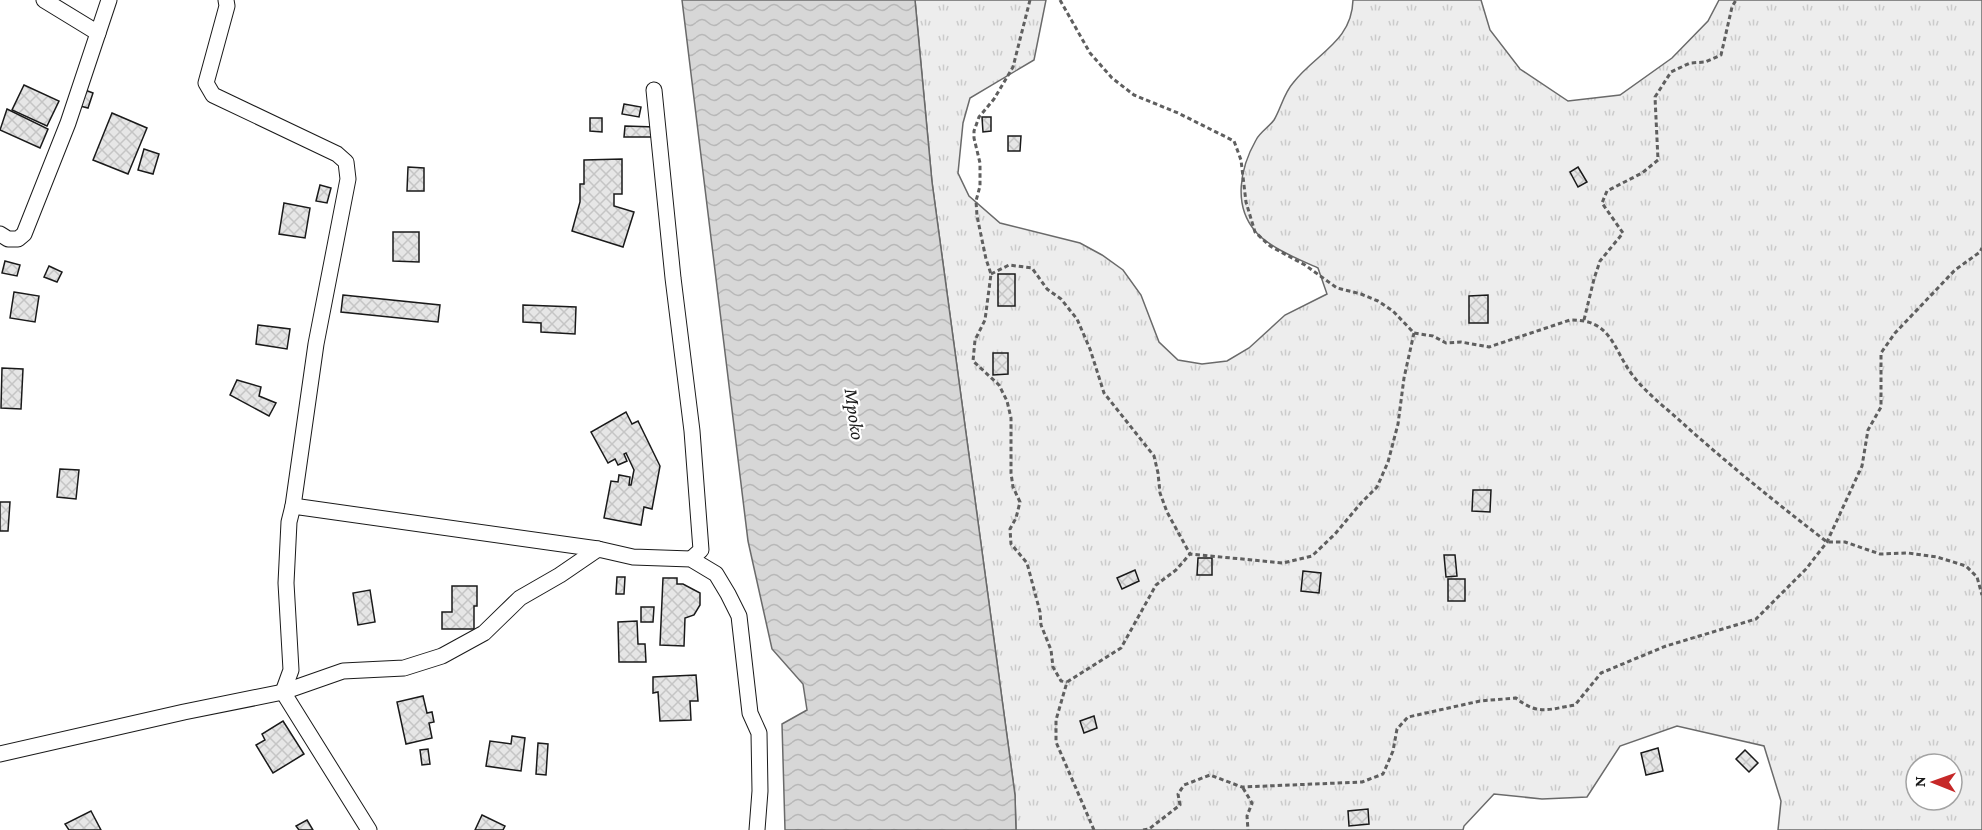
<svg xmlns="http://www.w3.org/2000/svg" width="1982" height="830" viewBox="0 0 1982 830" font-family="'Crimson Pro',serif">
  <defs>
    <pattern id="grass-tufts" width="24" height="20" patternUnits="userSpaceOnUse" patternTransform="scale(1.5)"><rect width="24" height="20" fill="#ededed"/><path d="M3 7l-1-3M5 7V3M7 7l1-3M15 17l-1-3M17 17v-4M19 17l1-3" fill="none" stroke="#cbcbcb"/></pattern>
    <pattern id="water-waves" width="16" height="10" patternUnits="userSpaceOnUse" patternTransform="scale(1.5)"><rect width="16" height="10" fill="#d7d7d7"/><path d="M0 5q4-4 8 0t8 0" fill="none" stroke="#b8b8b8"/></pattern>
    <pattern id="building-cross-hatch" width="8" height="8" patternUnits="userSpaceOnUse" patternTransform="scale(1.5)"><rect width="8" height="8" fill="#e6e6e6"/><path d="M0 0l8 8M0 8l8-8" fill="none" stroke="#c5c5c5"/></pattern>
  </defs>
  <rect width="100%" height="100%" fill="#fff"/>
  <path fill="url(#grass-tufts)" stroke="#6a6a6a" stroke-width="1.5" fill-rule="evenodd" d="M915,0H1046L1034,60L970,98L963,123L958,173L969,196L1000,223L1080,243L1102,255L1123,270L1141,295L1159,342L1178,360L1202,364L1227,361L1249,348L1285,315L1327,294L1318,268C1300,260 1268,247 1255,231C1233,205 1240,168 1256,140C1260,132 1269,127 1274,120C1281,108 1284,93 1293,83C1315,54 1352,42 1353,0H1481L1490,30L1520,69L1568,101L1620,95L1672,58L1708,21L1719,0H1982V830H1778L1781,801L1764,746L1677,726L1620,746L1587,797L1542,799L1494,794L1464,826L1463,830H1016L1015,795L932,182ZM1916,764H1952V800H1916Z"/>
  <polygon fill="url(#water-waves)" stroke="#6a6a6a" stroke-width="1.5" points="682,0 915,0 932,182 1015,795 1016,830 785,830 782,724 807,710 803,684 772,649 748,541"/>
  <g fill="url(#building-cross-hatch)" stroke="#1a1a1a" stroke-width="1.5">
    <polygon points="24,85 59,101 47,126 12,110"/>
    <polygon points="85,90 93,93 88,108 80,106"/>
    <polygon points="624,104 641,107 639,117 622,114"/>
    <polygon points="7,109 48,129 40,148 0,130"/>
    <polygon points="112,113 147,128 128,174 93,160"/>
    <polygon points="982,117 991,117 991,131 983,132"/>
    <polygon points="590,118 602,118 602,132 590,131"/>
    <polygon points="625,126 655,127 655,137 624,137"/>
    <polygon points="1008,136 1021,136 1020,151 1008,151"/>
    <polygon points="144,149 159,154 153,174 138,170"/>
    <polygon points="622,159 622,194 614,194 614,206 634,212 623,247 572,231 580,202 580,184 584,184 584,160"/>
    <polygon points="408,167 424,168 424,191 407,191"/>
    <polygon points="1578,167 1587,182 1578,187 1570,172"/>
    <polygon points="320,185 331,188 327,203 316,201"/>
    <polygon points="284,203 310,208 305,238 279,234"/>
    <polygon points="393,232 419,232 419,262 393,261"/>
    <polygon points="5,261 20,265 17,276 2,273"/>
    <polygon points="49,266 62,272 57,282 44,277"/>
    <rect x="998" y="274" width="17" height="32"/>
    <polygon points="14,292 39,296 35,322 10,318"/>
    <polygon points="343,295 440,305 438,322 341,312"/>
    <polygon points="1488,295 1488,323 1469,323 1469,296"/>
    <polygon points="523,305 576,307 575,334 541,332 541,323 523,322"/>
    <polygon points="258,325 290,329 287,349 256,344"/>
    <polygon points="993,353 1008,353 1008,374 993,375"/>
    <polygon points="2,368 23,369 21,409 1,408"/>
    <polygon points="237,380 261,387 259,396 276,403 269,416 230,395"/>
    <polygon points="626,412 632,424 638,421 660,466 652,509 644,507 641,525 604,518 611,481 618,482 619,475 630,477 629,485 631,485 634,470 626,453 624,454 627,461 618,465 615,459 608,463 591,432"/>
    <polygon points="60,469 79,470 76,499 57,497"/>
    <polygon points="1473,490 1491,490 1490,512 1472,511"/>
    <polygon points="0,502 10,502 8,531 0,531"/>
    <polygon points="1444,555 1455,555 1457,576 1446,577"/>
    <polygon points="1198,558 1212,558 1212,575 1197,575"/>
    <polygon points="1135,570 1139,581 1122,589 1117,578"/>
    <polygon points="1303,571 1321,573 1319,593 1301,591"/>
    <polygon points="617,577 625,577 624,594 616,594"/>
    <polygon points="663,578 677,578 677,584 683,584 700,593 700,605 694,615 685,618 684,646 660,645"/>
    <rect x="1448" y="579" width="17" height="22"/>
    <polygon points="452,586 477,586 477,606 474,606 474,629 442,629 442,612 452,612"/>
    <polygon points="370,590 375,622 358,625 353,593"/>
    <polygon points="641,607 654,607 653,622 641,622"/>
    <polygon points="637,621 638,644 645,644 646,662 619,662 618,622"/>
    <polygon points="696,675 698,701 690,701 691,720 660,721 658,692 653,693 653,677"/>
    <polygon points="423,696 427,713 432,712 434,722 429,723 432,738 406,744 397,702"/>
    <polygon points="1094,716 1097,728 1084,733 1080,721"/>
    <polygon points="283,721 304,754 273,773 256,745 265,740 262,734"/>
    <polygon points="512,736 525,738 521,771 486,766 490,741 511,744"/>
    <polygon points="538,743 548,744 546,775 536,774"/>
    <polygon points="1658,748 1663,771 1646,775 1641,753"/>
    <polygon points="428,749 430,764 422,765 420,750"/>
    <polygon points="1745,750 1758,763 1749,772 1736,759"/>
    <polygon points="1368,809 1369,824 1349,826 1348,811"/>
    <polygon points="91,811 101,830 69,830 65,824"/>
    <polygon points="482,815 505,826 503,830 475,830"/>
    <polygon points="307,820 313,830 299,830 296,826"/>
  </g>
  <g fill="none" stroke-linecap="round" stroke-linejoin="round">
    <defs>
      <g id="street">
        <polyline points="44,0 98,33"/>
        <polyline points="226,0 227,6 206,83 213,95 337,154 346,162 348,179 316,344 293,506"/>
        <polyline points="654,90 673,278 692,431 701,550 691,559"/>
        <polyline points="0,234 8,239 18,239 24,234 68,123 109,0"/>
        <polyline points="283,692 291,670 286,583 289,522 293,506 598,549"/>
        <polyline points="283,692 369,830"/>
        <polyline points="0,754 184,712 283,692 343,671 404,668 442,656 484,633 520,598 560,575 598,549 633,557 691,559 716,574 728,594 739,616 750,713 759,733 760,791 757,830"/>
      </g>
    </defs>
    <use href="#street" stroke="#1a1a1a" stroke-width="17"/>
    <g stroke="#5f5f5f" stroke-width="3" stroke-dasharray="4.5 3" stroke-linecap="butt">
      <polyline points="1030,0 1013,67 994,99 979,117 974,131 974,138 980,163 980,186 976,201 977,216 986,259 991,274 985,320 975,340 973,361 999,385 1007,401 1011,418 1011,473 1013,487 1020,502 1016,518 1010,529 1011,544 1027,563 1040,612 1041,625 1051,650 1053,667 1061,681 1067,682"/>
      <path d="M1060,0L1090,53L1112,78L1134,95L1178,113L1234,141L1241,160L1246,202L1255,232L1270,246L1305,265L1337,288L1361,294L1378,301L1393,311L1414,333L1433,336L1446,343L1461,342L1489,347L1570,320C1613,319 1613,351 1634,377C1649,396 1670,411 1688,428C1733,468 1779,505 1827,542H1845L1880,554L1908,553L1937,557L1966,566L1977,577L1982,595"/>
      <polyline points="991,274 1009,265 1032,268 1047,289 1061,299 1077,319 1090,349 1104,393 1154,456 1158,473 1160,493 1167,512 1190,554"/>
      <polyline points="1584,320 1594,279 1600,261 1623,233 1602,203 1607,191 1642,173 1658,160 1655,97 1671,72 1690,63 1705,62 1721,55 1732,7 1736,0"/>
      <polyline points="1243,788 1252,803 1247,816 1248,830"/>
      <polyline points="1094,830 1056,742 1056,720 1067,682 1121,648 1156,585 1176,570 1190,554 1283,563 1312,556 1335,534 1361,503 1377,487 1388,462 1398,424 1404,378 1414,333"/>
      <path d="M1143,830L1149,829L1180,805L1178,794L1184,785L1210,775L1242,787L1362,782L1383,774L1393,751L1397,729L1408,717L1480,701L1516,698C1538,716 1549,709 1575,705L1601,673L1666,646L1756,619L1806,569L1827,542L1862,466L1868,430L1881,407V353L1895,333L1955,270L1980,252L1982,248"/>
    </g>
    <use href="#street" stroke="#fff" stroke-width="15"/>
  </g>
  <g text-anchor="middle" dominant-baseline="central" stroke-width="4.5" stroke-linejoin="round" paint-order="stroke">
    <g font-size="20" font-style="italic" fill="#1a1a1a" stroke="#fff">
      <text transform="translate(855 414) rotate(82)">Mpoko</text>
    </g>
  </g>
  <g transform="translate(1934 782) rotate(271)"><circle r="28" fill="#ffffff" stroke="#a3a3a3" stroke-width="1.5"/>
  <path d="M0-4.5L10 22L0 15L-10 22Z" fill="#c62828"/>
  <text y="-9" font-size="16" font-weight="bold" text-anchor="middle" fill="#1a1a1a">N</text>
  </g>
</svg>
